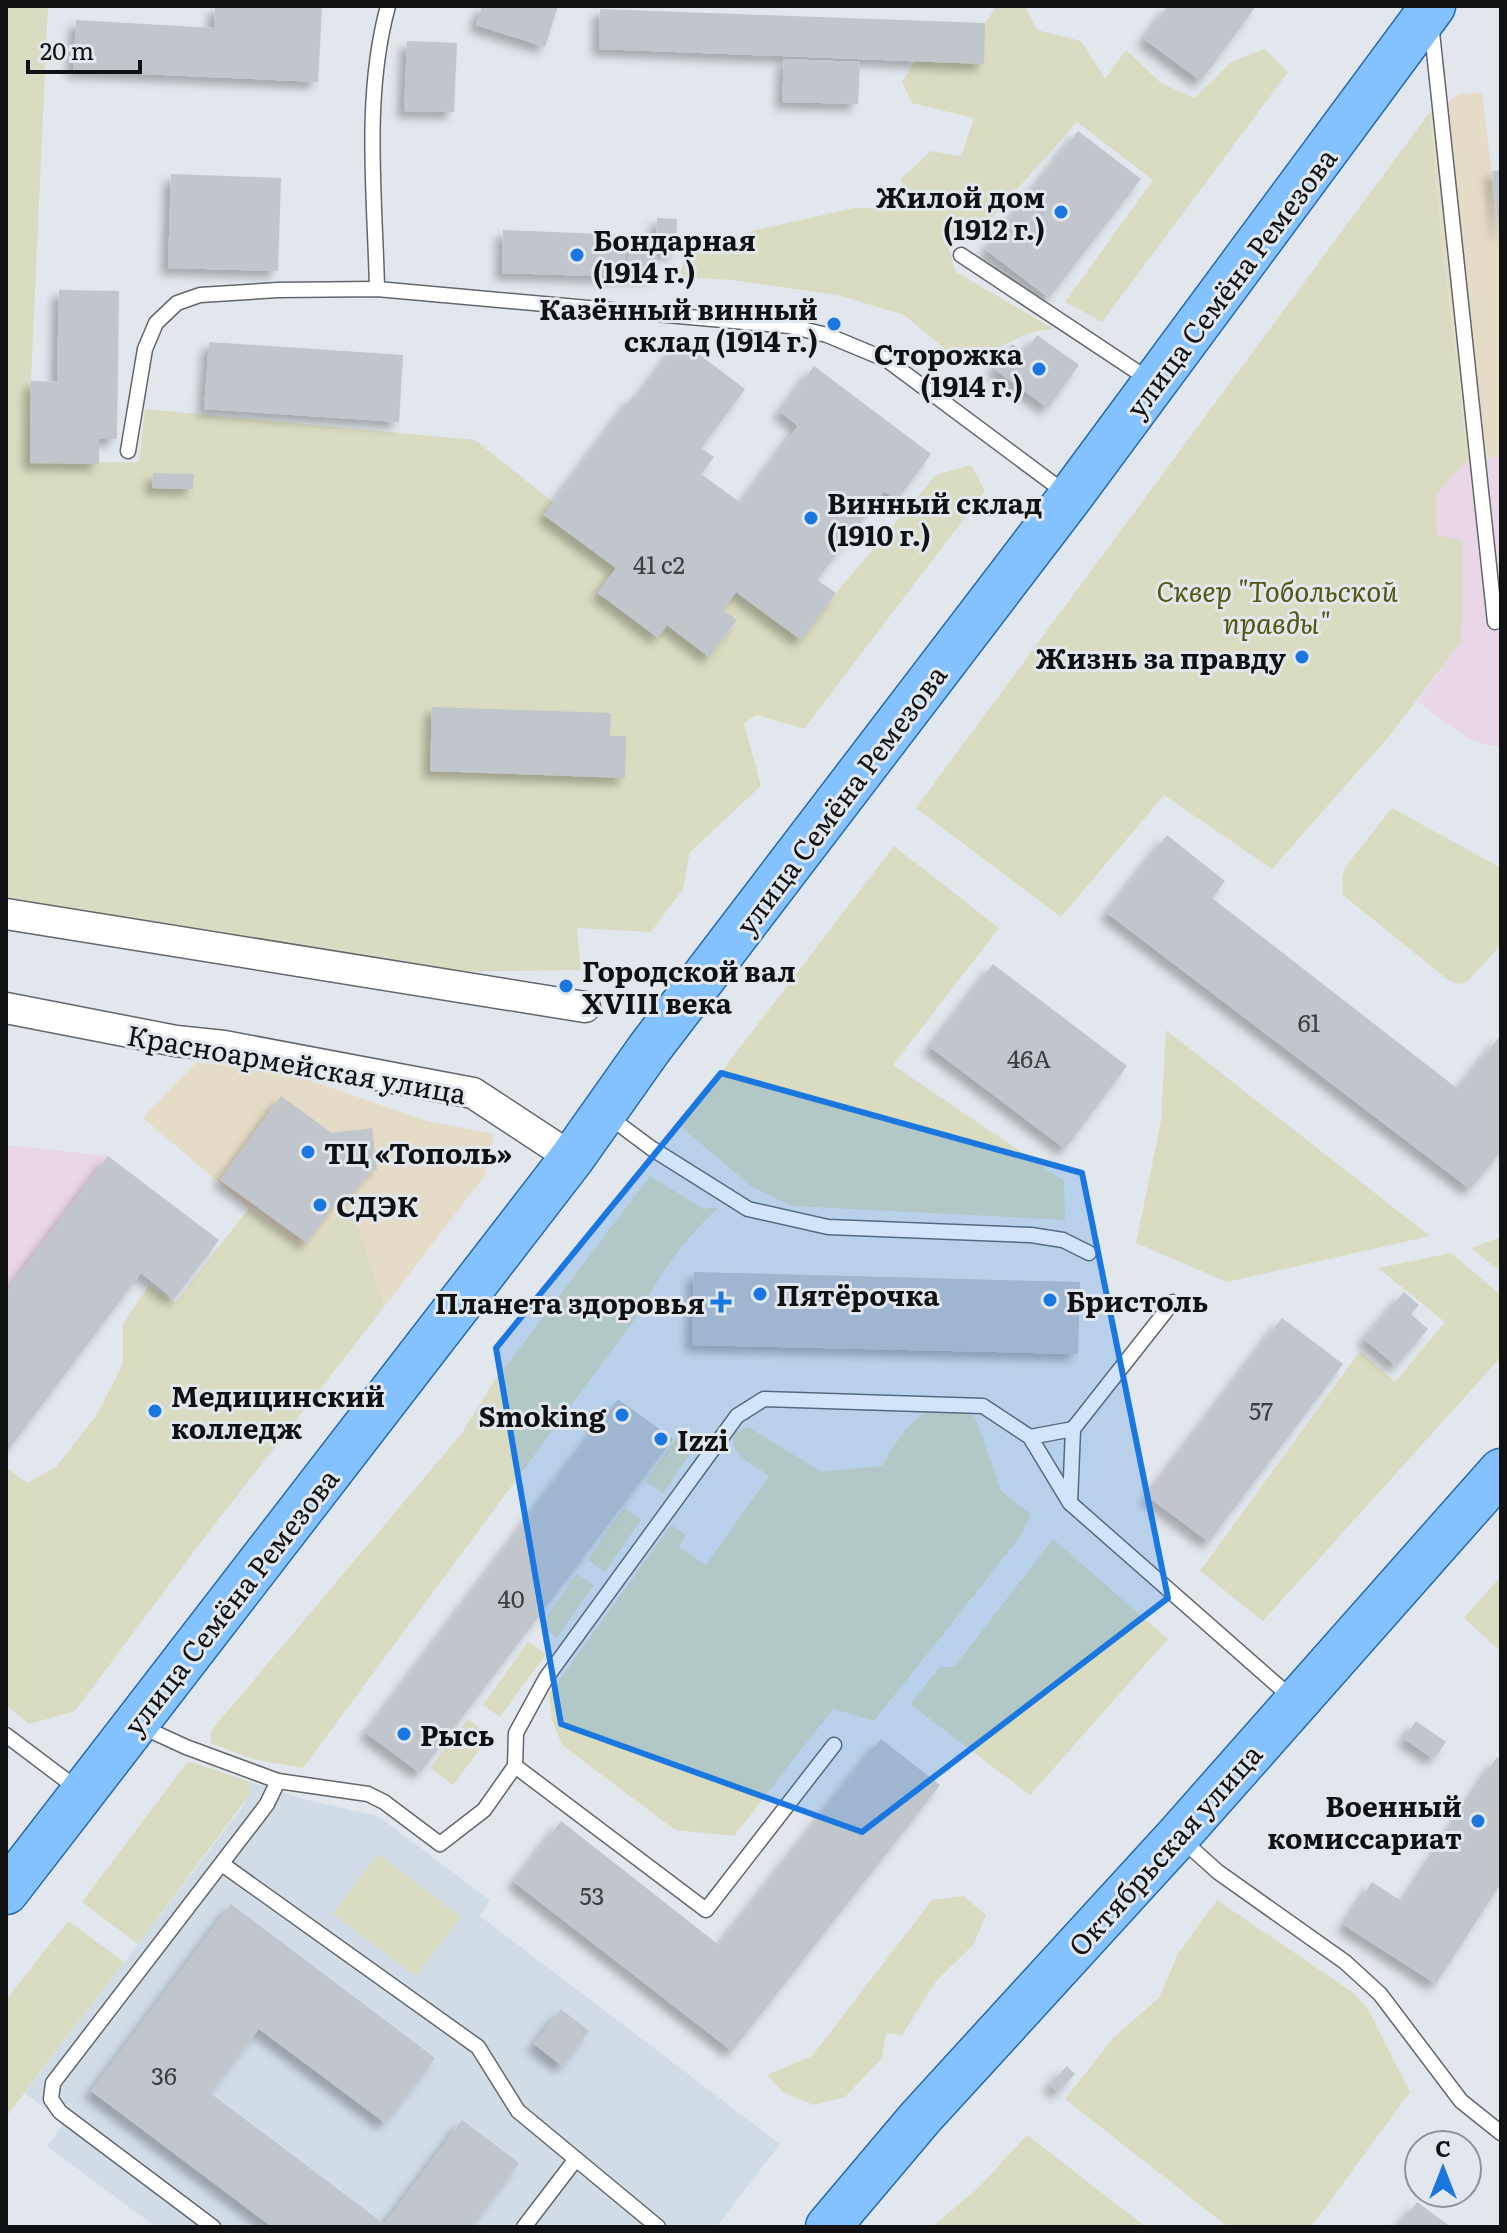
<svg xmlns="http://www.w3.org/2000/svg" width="1507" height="2233" viewBox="0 0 1507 2233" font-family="Literata,serif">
  <defs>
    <filter id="shadow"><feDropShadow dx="-7" dy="7" stdDeviation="4" flood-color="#0004"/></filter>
  </defs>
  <rect width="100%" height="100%" fill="#e2e7ed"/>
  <g fill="#e5dcc7">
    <polygon points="1482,93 1501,250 1501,457 1468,460 1440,225 1430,112 1460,94"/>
    <polygon points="197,1062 283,1071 427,1121 494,1134 485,1175 384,1307 358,1225 342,1210 307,1252 249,1208 143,1118"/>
  </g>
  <polygon fill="#d1dce7" points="248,1781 311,1801 378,1816 490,1900 480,1916 780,2144 717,2227 156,2227 47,2146 64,2123 25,2093 241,1809 250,1794"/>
  <g fill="#e9d6e6">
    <polygon points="1501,457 1501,746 1493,746 1476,742 1464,735 1418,702 1461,642 1437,535 1436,494 1468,460"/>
    <polygon points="6,1145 108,1156 6,1292"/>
  </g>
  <g fill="#d9dcc0" fill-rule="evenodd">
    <path d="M6,6H48L31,381L30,463L139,462L145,409L475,440L553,502L544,515L616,568L598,593L658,637L667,625L709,657L737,621L723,610L736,592L836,593L936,475L971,465L985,491L804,729L757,715L744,723L761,786L690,852L683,889L651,932L577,928L581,970L449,972L6,903ZM153,473L194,475L193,489L153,488ZM611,713L610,736L624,777L430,771Z"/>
    <path d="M997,6H1025L1037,30L1081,41L1105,79L1126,50L1161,83L1195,98L1231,62L1265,49L1288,72L1102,322L1065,302L1153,180L1077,122L972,240L947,244L956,272L1054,329C1021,331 995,349 969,369L904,315L838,295L732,280L679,277L687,251L713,250L752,231L854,208L909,207L901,179L931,151L961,156L974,118L912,103L902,82L915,61L983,63L985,23Z"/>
    <polygon points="1430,112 1440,225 1468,460 1436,494 1437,535 1463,541 1461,642 1391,734 1272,869 1164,795 1061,917 916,808"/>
    <polygon points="1392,808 1501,868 1501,945 1467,982 1458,984 1448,980 1343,895 1342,876 1347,865"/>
    <polygon points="894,846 999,928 893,1065 1064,1181 1065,1220 792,1206 752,1187 680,1126"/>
    <polygon points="1166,1030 1430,1236 1227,1282 1136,1243 1161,1121"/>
    <path d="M650,1176L702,1208H718C680,1243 660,1275 635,1319L303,1768L253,1759L211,1743L210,1732L462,1433L493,1383Z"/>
    <polygon points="249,1208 307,1251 342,1210 358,1225 384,1307 201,1542 75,1711 29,1724 6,1705 6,1467 27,1483 56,1467 96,1416 123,1364 123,1324 149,1285 175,1303"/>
    <polygon points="1501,1237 1501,1272 1471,1248"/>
    <polygon points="1451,1253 1501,1295 1501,1357 1263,1621 1200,1571 1360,1351 1395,1382 1445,1322 1378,1268"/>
    <path d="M934,1410H960L975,1417L1001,1491L1031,1514L1020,1537L874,1721L833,1709L734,1836L675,1830L562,1745L552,1719L549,1694L671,1525L686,1535L679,1547L706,1565L769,1476C754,1464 728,1456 734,1433L748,1427L822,1472L882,1466C895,1445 909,1416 934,1410Z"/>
    <polygon points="682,1429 699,1441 663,1493 646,1482"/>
    <polygon points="624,1508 641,1520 605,1572 588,1560"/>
    <polygon points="1053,1539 1168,1639 1030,1795 910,1704 940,1667 954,1667"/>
    <polygon points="577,1574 594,1585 557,1638 540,1626"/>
    <polygon points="1501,1576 1501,1652 1464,1618"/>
    <polygon points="528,1642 546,1654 500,1717 483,1705"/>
    <polygon points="468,1719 490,1736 453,1785 430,1768"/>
    <polygon points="188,1761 248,1781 250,1794 138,1944 82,1902"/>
    <polygon points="378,1854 461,1917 416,1976 333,1914"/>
    <polygon points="964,1896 986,1915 973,1945 936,1981 902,2035 886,2033 882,2058 845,2097 814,2105 783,2092 767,2075 812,2056 932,1900"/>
    <polygon points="1217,1900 1355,1994 1369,2011 1410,2092 1311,2227 1228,2227 1065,2099 1114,2037 1159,1998 1178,1954"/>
    <polygon points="68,1921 124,1962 6,2117 6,2000"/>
    <polygon points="1027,2135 1146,2227 932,2227 977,2189"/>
  </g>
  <g fill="#c0c6cb" filter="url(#shadow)">
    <polygon points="215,6 322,8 318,82 73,71 76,20 214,28"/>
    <polygon points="482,6 558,6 545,47 476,25"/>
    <polygon points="1168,6 1256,6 1201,81 1144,39"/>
    <polygon points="600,9 985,23 984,64 599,49"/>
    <polygon points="407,41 457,43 454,112 404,111"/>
    <polygon points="784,59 860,62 858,104 782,102"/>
    <polygon points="1078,131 1141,179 1049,298 986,250"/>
    <polygon points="1501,170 1501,233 1499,234 1492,171"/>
    <polygon points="171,174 281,178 278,271 168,268"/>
    <polygon points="657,218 677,219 676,253 657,253 656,277 627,276 629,234 656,235"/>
    <polygon points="503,230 627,235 625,277 502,273"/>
    <polygon points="59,290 119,291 117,439 99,439 99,464 30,463 31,381 57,382"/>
    <polygon points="1037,335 1079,365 1048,408 994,369 1012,344 1025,352"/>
    <polygon points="680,340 745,389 701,448 714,457 701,474 741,503 798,426 780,412 814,366 931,454 897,500 884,491 817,580 836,593 801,640 736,592 723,610 737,620 709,657 667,625 658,638 598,593 616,568 544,515 633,396 636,399"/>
    <polygon points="209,342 403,355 399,422 204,409"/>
    <polygon points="153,473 194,474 193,489 152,488"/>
    <polygon points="432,707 611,713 610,736 626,736 625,778 430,771"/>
    <polygon points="1167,835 1225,881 1212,898 1458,1089 1501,1035 1501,1152 1470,1189 1107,913"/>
    <polygon points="993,964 1127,1066 1065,1149 930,1047"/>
    <polygon points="281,1096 332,1133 372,1128 377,1170 370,1171 349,1200 342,1195 307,1243 220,1180"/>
    <polygon points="108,1156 219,1240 174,1299 141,1273 6,1453 6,1292"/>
    <polygon points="694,1272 1080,1282 1078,1354 692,1345"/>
    <polygon points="1404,1292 1419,1305 1411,1314 1428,1329 1396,1366 1364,1339"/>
    <polygon points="1282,1318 1343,1364 1209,1542 1147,1496"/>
    <polygon points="618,1399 673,1439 420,1773 366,1733"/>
    <polygon points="1416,1721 1446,1742 1434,1759 1404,1739"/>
    <polygon points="881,1739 940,1785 732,2051 514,1882 561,1821 719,1945"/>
    <polygon points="1497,1757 1501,1760 1501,1883 1436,1984 1344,1925 1372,1882 1403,1902"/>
    <polygon points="231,1904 435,2058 385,2123 259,2029 210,2093 384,2224 462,2120 519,2163 471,2227 272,2227 91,2091"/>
    <polygon points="561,2009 589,2031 562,2066 534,2044"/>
    <polygon points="1067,2066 1075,2074 1058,2092 1050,2085"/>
    <polygon points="1417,2202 1451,2227 1398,2227"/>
  </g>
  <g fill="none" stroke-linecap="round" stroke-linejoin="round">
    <defs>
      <g id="lane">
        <polyline points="1431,23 1495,622"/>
        <polyline points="961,255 1151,381"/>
        <path d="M377,289C375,196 363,97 388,6"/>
        <polyline points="128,451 145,349 156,323 177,303 200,295 278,290 377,289 789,326 827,335 887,360 1067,494"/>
        <polyline points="608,1116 651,1148 748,1209 828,1227 1031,1235 1063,1240 1089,1253"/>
        <polyline points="1030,1437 1073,1429"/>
        <polyline points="1070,1502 1073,1429 1173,1302"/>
        <polyline points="138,1725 186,1747 278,1781 368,1794 384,1802 440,1844 484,1810 515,1766 516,1733 546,1678 737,1416 764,1399 983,1406 1030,1437 1070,1503 1293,1699"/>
        <polyline points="6,1735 79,1790"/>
        <polyline points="515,1766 706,1910 834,1745"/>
        <polyline points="1180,1838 1218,1872 1345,1962 1380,1994 1461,2101 1501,2133"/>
        <polyline points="222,1864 478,2047 518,2111 658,2227"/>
        <polyline points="213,2227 60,2112 51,2099 53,2083 258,1816 267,1804 278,1781"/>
        <polyline points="524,2227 576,2159"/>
      </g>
      <g id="street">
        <polyline points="6,914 585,1007"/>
        <polyline points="6,1008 176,1041 224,1046 473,1093 572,1158"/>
      </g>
      <g id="primary">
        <polyline points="6,1892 572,1158 649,1049 1070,497 1433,6"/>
        <polyline points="828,2227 920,2118 1178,1836 1501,1471"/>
      </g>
    </defs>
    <use href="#lane" stroke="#62676c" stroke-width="17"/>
    <use href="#street" stroke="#62676c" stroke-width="33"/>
    <use href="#primary" stroke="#256aac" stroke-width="47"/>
    <use href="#lane" stroke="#fff" stroke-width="14"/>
    <use href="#street" stroke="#fff" stroke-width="30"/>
    <use href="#primary" stroke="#83c2ff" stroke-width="44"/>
  </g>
  <path fill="#1b77e0" fill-opacity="0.2" stroke="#1b77e0" stroke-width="6" stroke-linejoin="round" d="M721,1073L1082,1173L1168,1598L862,1832L561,1724L496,1348Z"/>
  <g fill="#1b77e0" stroke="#e2e7ed" stroke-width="3">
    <circle cx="1061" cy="212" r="8"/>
    <circle cx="577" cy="255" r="8"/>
    <circle cx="834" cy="324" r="8"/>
    <circle cx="1039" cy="369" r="8"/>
    <circle cx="811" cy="518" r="8"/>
    <circle cx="1302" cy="657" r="8"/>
    <circle cx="566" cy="986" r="8"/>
    <circle cx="308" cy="1152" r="8"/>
    <circle cx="320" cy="1205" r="8"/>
    <circle cx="760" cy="1294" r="8"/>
    <circle cx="1050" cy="1300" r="8"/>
    <path d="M717 1290h8v8h8v8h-8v8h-8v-8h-8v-8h8z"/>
    <circle cx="155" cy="1411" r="8"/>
    <circle cx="622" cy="1415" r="8"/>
    <circle cx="661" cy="1439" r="8"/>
    <circle cx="404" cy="1734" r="8"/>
    <circle cx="1478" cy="1821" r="8"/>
  </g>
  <g text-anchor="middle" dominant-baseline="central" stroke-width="6" stroke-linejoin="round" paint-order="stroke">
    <g font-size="24" fill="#3c3e41">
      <text x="659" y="563">41 с2</text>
      <text x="1309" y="1021">61</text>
      <text x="1029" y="1057">46А</text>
      <text x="1261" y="1409">57</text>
      <text x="511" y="1597">40</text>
      <text x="592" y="1894">53</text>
      <text x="164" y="2074">36</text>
    </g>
    <g font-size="28" font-weight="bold" fill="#101113" stroke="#e2e7ed" text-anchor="start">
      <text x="1045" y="196" text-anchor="end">Жилой дом<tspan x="1045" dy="32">(1912 г.)</tspan></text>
      <text x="593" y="239">Бондарная<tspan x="593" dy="32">(1914 г.)</tspan></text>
      <text x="818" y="308" text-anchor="end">Казённый винный<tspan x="818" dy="32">склад (1914 г.)</tspan></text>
      <text x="1023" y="353" text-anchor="end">Сторожка<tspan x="1023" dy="32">(1914 г.)</tspan></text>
      <text x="827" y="502">Винный склад<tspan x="827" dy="32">(1910 г.)</tspan></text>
      <text x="1286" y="657" text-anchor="end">Жизнь за правду</text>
      <text x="582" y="970">Городской вал<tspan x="582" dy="32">XVIII века</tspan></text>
      <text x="324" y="1152">ТЦ «Тополь»</text>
      <text x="336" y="1205">СДЭК</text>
      <text x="776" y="1294">Пятёрочка</text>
      <text x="1066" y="1300">Бристоль</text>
      <text x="705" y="1302" text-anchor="end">Планета здоровья</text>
      <text x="171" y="1395">Медицинский<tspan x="171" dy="32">колледж</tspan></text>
      <text x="606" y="1415" text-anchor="end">Smoking</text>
      <text x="677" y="1439">Izzi</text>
      <text x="420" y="1734">Рысь</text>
      <text x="1462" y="1805" text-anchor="end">Военный<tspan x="1462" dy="32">комиссариат</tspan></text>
    </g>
    <g font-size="28" fill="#101113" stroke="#e2e7ed">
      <text transform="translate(1230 282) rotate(-53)">улица Семёна Ремезова</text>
      <text transform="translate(840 799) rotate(-53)">улица Семёна Ремезова</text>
      <text transform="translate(297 1063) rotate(10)">Красноармейская улица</text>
      <text transform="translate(230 1601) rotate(-52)">улица Семёна Ремезова</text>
      <text transform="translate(1164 1849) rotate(-48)">Октябрьская улица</text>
    </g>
    <g font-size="28" font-style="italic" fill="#555711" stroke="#e2e7ed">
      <text x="1277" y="590">Сквер "Тобольской<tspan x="1277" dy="32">правды"</tspan></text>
    </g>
  </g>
  <rect width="1507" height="2233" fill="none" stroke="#101113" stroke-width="16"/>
  <g transform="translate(1443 2169)"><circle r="38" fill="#e2e7ed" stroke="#8e9196" stroke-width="2"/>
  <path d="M0-6L14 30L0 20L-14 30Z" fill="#1b77e0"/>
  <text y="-12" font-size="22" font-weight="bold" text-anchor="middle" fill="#101113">С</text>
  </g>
  <path d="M28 60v12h112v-12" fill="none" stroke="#101113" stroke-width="4"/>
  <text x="40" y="60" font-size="24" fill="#101113" stroke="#e2e7ed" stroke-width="6" paint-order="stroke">20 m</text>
</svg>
